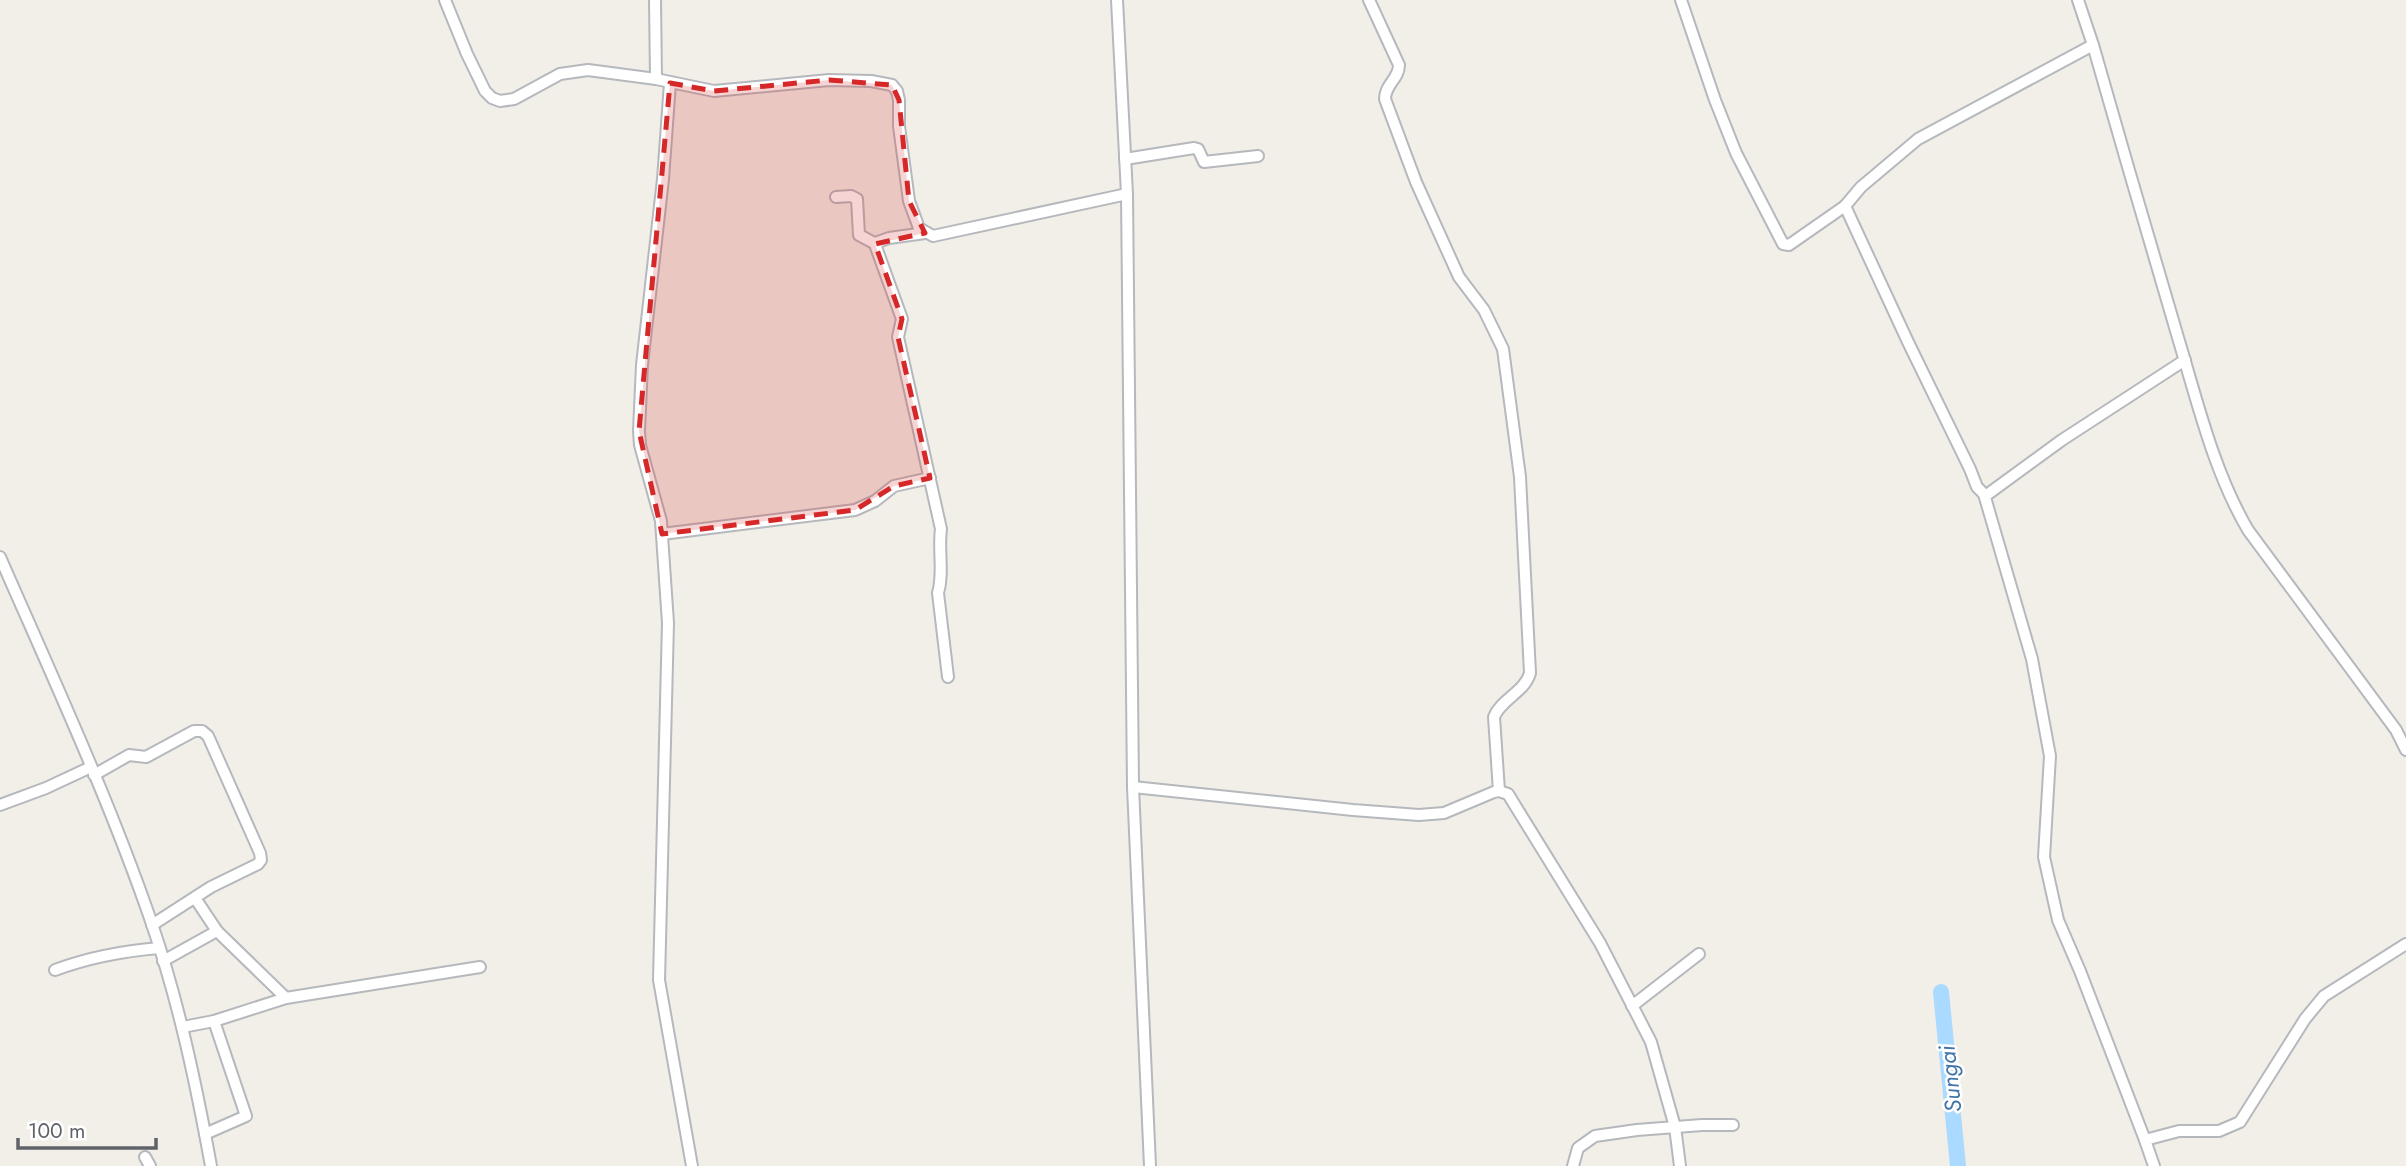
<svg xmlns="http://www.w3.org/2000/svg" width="2406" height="1166" viewBox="0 0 2406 1166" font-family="Jost,sans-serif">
  <rect width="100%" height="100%" fill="#f1efe8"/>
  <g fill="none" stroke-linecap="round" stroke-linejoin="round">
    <polyline stroke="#aadaff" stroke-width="16" points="1941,992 1958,1166"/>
    <defs>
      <g id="minor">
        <polyline points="445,0 467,54 485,91 492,98 500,101 514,99 560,74 588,70 656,79 714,91 829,80 871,81 892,85 897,91 899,100 899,126 909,201 919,228 933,236 1127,194"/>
        <polyline points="655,0 656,79"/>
        <polyline points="1117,0 1127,194 1133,787 1150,1166"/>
        <path d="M1369,0L1399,65C1399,79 1385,84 1385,99L1416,182L1459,277L1484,310L1503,349L1520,477L1530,673C1525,692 1501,699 1494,717L1499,791"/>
        <polyline points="1681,0 1715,100 1736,153 1783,244 1789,245 1845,206"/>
        <path d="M2078,0L2093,45C2121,144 2150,242 2179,341C2198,404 2214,472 2248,530L2396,730L2406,750"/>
        <polyline points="2093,45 1918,139 1861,187 1845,206 1908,342 1970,469 1977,487 1984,494 1988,494 2062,440 2185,360"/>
        <polyline points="670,83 663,179 642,365 639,431 640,445 661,521 668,623 659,980 692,1166"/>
        <polyline points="1125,159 1194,148 1198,149 1204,162 1258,156"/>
        <polyline points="836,197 851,196 857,199 859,235 876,244"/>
        <path d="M925,233L889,238L878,242L876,247L902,319L898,337L941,529C938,550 944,573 938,593L948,677"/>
        <polyline points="1984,494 2032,659 2050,756 2044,857 2058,920 2080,971 2145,1140"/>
        <polyline points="662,534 855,510 875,501 894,486 930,478"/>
        <path d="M0,557C53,678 109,799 152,924C179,1003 196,1084 211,1166"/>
        <polyline points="94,775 129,755 146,757 194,731 202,731 208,736 260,853 261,860 258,864 211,887 152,925"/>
        <polyline points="1133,787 1353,810 1419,815 1444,813 1494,792 1499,791 1508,794 1600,943 1651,1042 1675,1127 1680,1166"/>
        <polyline points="0,805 46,788 91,767"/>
        <polyline points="195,898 217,931 286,998"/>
        <polyline points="163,961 217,931"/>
        <path d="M55,970C90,957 123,951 159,948"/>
        <polyline points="1632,1006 1699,954"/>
        <polyline points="183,1027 214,1021 286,998 480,967"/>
        <polyline points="205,1134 246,1116 214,1021"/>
        <polyline points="145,1157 150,1166"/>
        <polyline points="1573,1166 1578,1148 1595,1136 1637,1130 1702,1125 1733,1125"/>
        <polyline points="2154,1166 2145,1140 2179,1131 2219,1131 2240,1122 2305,1019 2324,996 2406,944"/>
      </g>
    </defs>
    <use href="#minor" stroke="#b5b8bc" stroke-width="14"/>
    <use href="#minor" stroke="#fff" stroke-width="10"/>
  </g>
  <path fill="#d62828" fill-opacity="0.2" stroke="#d62828" stroke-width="5" stroke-dasharray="14 9" stroke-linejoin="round" d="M829,80L892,85L899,100L909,201L925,233L875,244L902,319L898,337L930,478L894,486L855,510L662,534L639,431L670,83L714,91Z"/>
  <g text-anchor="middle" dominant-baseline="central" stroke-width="5" stroke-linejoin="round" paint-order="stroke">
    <g font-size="23" font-style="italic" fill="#4174aa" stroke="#fff">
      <text transform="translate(1950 1079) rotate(-96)">Sungai</text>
    </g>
  </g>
  <path d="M18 1138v10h138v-10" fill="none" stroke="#5f6368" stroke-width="3.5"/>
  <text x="28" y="1138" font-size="21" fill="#5f6368" stroke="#ffffff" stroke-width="5" paint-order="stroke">100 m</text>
</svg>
